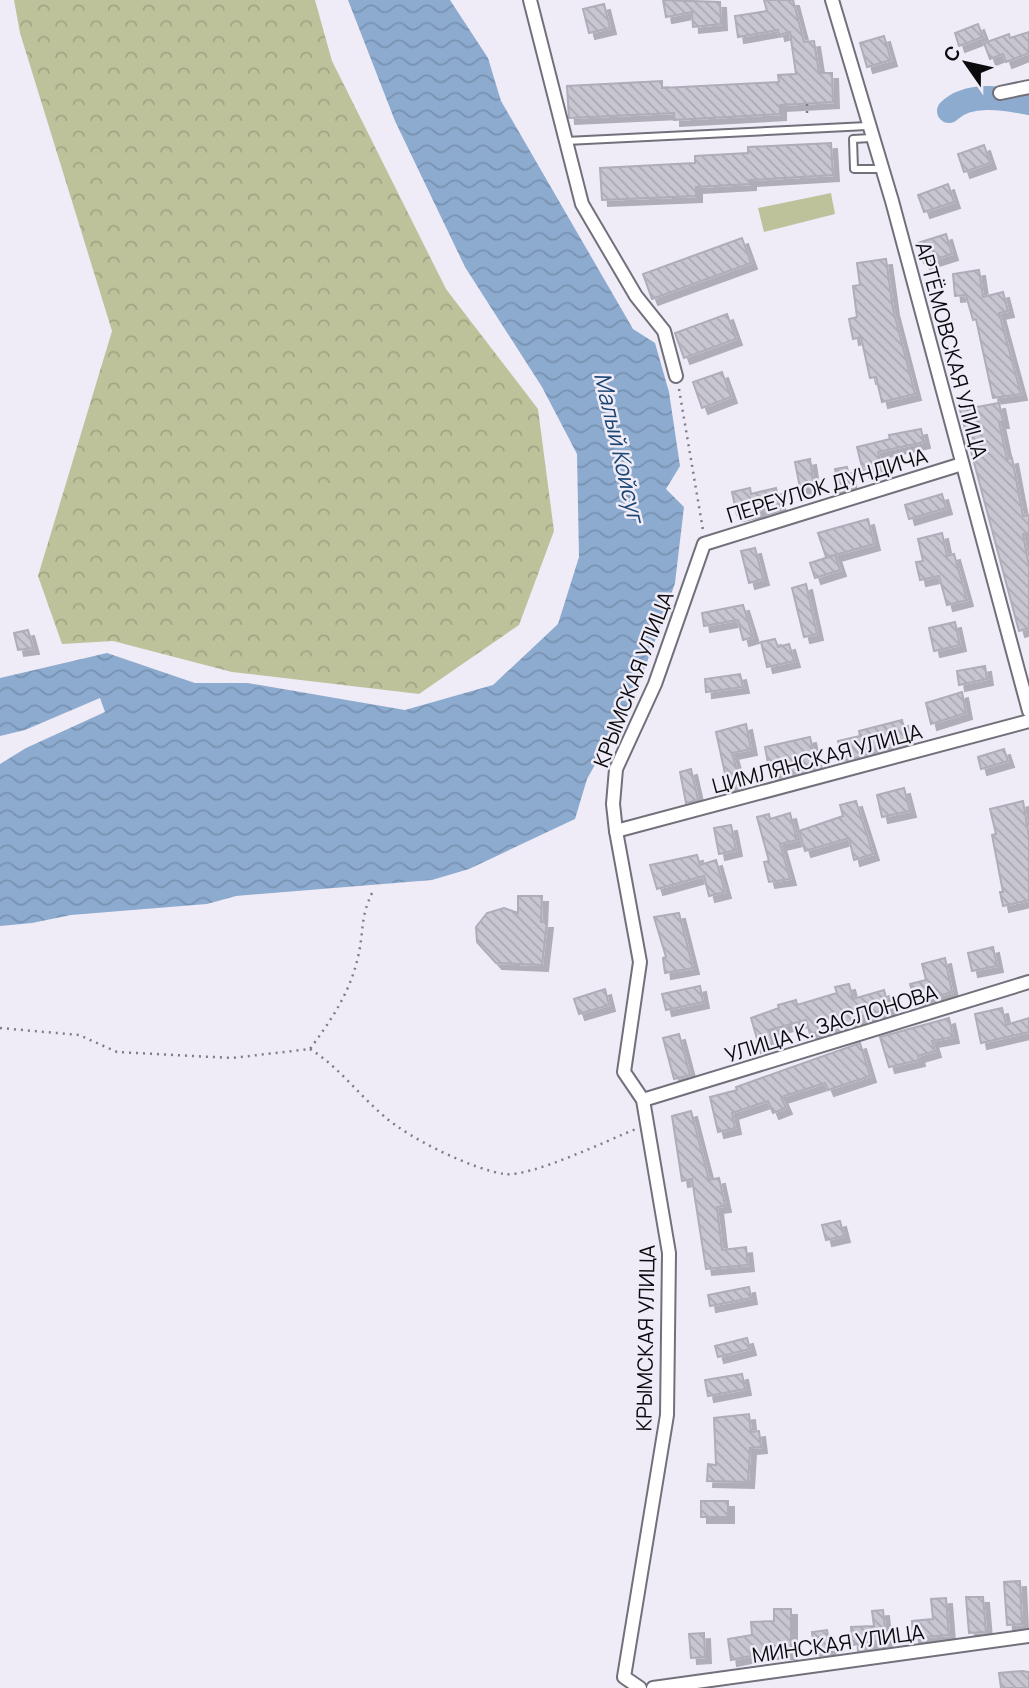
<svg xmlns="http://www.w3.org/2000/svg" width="1029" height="1688" viewBox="0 0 1029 1688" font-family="Manrope,sans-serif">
  <defs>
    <pattern id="forest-crowns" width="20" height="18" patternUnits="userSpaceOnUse" patternTransform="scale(1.75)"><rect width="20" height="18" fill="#bec29b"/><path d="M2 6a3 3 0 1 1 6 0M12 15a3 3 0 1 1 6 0" fill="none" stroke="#a2a584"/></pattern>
    <pattern id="water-waves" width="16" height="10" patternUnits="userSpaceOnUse" patternTransform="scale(1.75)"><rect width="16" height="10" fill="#8dabcf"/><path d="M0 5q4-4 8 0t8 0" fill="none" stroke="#7892b1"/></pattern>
    <pattern id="building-back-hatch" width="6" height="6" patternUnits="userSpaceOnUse" patternTransform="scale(1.75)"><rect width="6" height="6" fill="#c8c6d1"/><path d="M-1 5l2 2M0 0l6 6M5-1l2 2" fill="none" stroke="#aaa9b2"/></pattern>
    <filter id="shadow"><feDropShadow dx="6" dy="6" stdDeviation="0" flood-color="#0004"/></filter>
  </defs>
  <rect width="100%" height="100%" fill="#efecf8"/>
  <polygon fill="#bec29b" points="831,193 835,214 764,232 758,208"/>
  <polygon fill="url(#forest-crowns)" points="14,0 315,0 332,61 446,289 538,409 554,531 519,625 419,694 232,672 113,641 62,644 38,576 112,331 20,33"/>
  <polygon fill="url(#water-waves)" points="348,0 450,0 488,58 501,101 633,329 655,343 669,392 680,466 666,489 684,507 675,583 658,633 636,691 587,779 575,819 469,869 432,880 236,896 207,904 71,915 32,923 0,926 0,764 26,748 105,712 100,698 25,730 0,736 0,678 107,653 195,683 248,683 405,710 493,685 558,624 579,557 577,454 542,387 465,267 395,121"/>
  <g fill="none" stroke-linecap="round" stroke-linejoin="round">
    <path stroke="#8dabcf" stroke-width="24" d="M949,111C968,92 1004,98 1029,103"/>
  </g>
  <g fill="url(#building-back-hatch)" stroke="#afadb8" stroke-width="2" filter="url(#shadow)">
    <polygon points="663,0 720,2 721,24 693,27 692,12 666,17"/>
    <polygon points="764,0 793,0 804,42 814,41 819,73 832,73 833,102 780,105 780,114 674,120 674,113 569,118 567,86 662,81 662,88 779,82 778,75 796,74 790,32 779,35 778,30 738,37 735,16 767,11"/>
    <polygon points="604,4 610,28 589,33 583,9"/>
    <polygon points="978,24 983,37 959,46 955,33"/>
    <polygon points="1029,32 1029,53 1006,62 1003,54 990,59 984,43 1009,34 1010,38"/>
    <polygon points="884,36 891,60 867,67 860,43"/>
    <polygon points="831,143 833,175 750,180 750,184 696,187 696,196 602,200 600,168 695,163 695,156 748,153 748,147"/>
    <polygon points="984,145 990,163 964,172 958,154"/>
    <polygon points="948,184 954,202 924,212 918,195"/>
    <polygon points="946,234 952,254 924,263 918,243"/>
    <polygon points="742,238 751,263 652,299 643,274"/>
    <polygon points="886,259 893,309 915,394 882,402 876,377 870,378 861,337 853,339 849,319 857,317 853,286 860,285 857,263"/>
    <polygon points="979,270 983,297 1003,292 1008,311 999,313 1021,394 993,398 976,319 973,320 966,295 955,296 953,274"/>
    <polygon points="727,314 736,339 684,358 675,333"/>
    <polygon points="722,372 731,397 702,408 693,382"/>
    <polygon points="999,403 1003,422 999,422 1007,459 1012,458 1023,516 1029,515 1029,534 1023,534 1029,567 1029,628 1019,631 960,410"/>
    <polygon points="921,429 924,442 878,452 881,466 863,471 857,447 890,439 889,435"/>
    <polygon points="810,459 814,486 800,488 795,462"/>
    <polygon points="847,467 852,489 840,493 835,469"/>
    <polygon points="750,488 751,494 776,488 781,511 768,514 766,509 737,515 732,492"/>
    <polygon points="942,494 946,508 909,519 905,505"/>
    <polygon points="868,519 874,544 835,555 840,570 815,578 810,563 835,555 826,557 818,533"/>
    <polygon points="942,533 947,556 954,554 967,600 947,605 939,576 920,580 916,562 923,561 918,539"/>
    <polygon points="755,548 763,579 749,583 741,551"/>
    <polygon points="806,584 817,634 804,637 792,588"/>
    <polygon points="743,605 753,637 743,640 738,620 704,626 702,613"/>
    <polygon points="955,622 960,645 934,651 929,628"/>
    <polygon points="28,630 33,648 18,650 14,633"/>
    <polygon points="775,639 778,647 789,644 794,661 767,667 761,642"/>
    <polygon points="985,666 987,679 959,685 957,671"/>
    <polygon points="740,674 743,687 706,692 705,679"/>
    <polygon points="962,692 966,713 931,724 926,703"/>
    <polygon points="902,720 908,744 843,761 838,741 860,736 859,731"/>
    <polygon points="746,724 751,749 732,753 742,788 729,792 716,732"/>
    <polygon points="810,737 817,768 771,779 765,747"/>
    <polygon points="1004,749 1008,761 981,769 978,757"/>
    <polygon points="691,769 698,800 686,803 680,772"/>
    <polygon points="904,788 910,811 882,817 877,795"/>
    <polygon points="856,801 873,854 854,860 849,838 805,851 799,831 843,816 840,805"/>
    <polygon points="1023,801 1029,837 1029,900 1003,906 1000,892 1003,892 992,835 996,834 990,809"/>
    <polygon points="790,813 797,840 780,844 790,879 769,882 764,862 769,861 757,817 769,814 770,819"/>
    <polygon points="731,825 736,850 719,854 714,828"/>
    <polygon points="697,855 700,865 716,860 725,892 709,896 704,876 657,889 650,865"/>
    <polygon points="518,896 542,896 541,922 547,922 542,965 496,963 477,942 476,927 487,913 504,908 518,913"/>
    <polygon points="679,913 693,968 665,973 663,958 666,957 654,917"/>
    <polygon points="993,947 997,966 972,971 968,953"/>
    <polygon points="945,958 952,992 915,1003 910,984 926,980 922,964"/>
    <polygon points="849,984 853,999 884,990 889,1009 858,1018 859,1022 810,1034 806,1020 769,1030 774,1048 761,1053 751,1018 779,1008 778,1005 796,1000 797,1005 837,993 835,987"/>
    <polygon points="700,986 703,1002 666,1010 662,994"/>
    <polygon points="605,989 609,1005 579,1014 574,999"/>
    <polygon points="1002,1008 1006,1025 1029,1018 1029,1032 981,1043 975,1014"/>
    <polygon points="949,1018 953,1037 932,1041 935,1051 918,1056 919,1060 889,1067 880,1037"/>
    <polygon points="679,1034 690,1075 674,1079 663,1038"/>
    <polygon points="860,1043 870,1076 828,1090 825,1083 781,1097 786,1108 773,1113 768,1101 732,1113 735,1128 718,1132 710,1097 737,1090 736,1087"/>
    <polygon points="691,1111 709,1180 719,1178 725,1206 717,1207 722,1250 746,1247 748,1265 706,1269 692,1179 682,1181 672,1116"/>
    <polygon points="840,1221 844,1236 826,1240 822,1225"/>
    <polygon points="749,1287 751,1298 710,1306 708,1295"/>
    <polygon points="747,1338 750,1349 718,1357 715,1346"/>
    <polygon points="742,1374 745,1389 708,1396 705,1380"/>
    <polygon points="749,1414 751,1432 759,1431 761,1447 750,1448 748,1482 707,1481 708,1464 716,1465 714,1418"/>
    <rect x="701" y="1501" width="27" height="16"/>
    <polygon points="1020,1581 1022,1624 1007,1625 1004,1582"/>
    <polygon points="966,1597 983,1597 986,1632 969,1633"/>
    <polygon points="946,1598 949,1635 913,1638 912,1621 933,1619 931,1599"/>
    <polygon points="774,1609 791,1609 791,1653 765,1653 731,1660 728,1639 752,1635 751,1622 774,1621"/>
    <polygon points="883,1610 886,1640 852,1645 851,1627 874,1626 872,1611"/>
    <polygon points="827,1630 830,1648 814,1650 812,1632"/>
    <polygon points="704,1633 705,1657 691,1658 689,1634"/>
    <polygon points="1022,1671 1029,1672 1029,1688 1001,1688 999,1673"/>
  </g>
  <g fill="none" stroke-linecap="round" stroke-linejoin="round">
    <defs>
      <g id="service">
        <polyline points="871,138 853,139 854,169 882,169"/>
        <polyline points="566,141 867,126"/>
      </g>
      <g id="minor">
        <polyline points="530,0 582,204 636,296 664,331 676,376"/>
        <polyline points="832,0 892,201 1029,711"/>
        <polyline points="1000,93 1029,87"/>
        <polyline points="616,831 1029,721"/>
        <polyline points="643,1100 1029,982"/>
        <polyline points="640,1688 624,1677 667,1415 669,1253 643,1100 624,1072 640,962 616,831 613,804 616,769 655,684 704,544 962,464"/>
        <polyline points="653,1688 1029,1636"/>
      </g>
    </defs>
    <use href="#service" stroke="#72707a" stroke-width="10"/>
    <use href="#minor" stroke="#72707a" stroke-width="16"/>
    <g stroke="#7e7d84" stroke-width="2.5" stroke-dasharray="2 5" stroke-linecap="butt">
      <polyline points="807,104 807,118"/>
      <polyline points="679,389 703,530"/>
      <path d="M0,1028L79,1035L117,1052L232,1058L310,1049C331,1020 350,993 358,957C364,932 360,918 372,893"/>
      <path d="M310,1049C339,1067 359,1095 385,1117C409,1138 473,1170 505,1174C532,1177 608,1140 636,1129"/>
    </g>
    <use href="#service" stroke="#fff" stroke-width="6"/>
    <use href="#minor" stroke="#fff" stroke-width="12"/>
  </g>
  <g text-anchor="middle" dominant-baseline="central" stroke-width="5" stroke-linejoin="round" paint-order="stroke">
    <g font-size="21" fill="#0b0b0e" stroke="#efecf8">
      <text transform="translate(952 350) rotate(75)">АРТЁМОВСКАЯ УЛИЦА</text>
      <text transform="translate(827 485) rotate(-17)">ПЕРЕУЛОК ДУНДИЧА</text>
      <text transform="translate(633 679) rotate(-69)">КРЫМСКАЯ УЛИЦА</text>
      <text transform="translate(817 758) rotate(-15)">ЦИМЛЯНСКАЯ УЛИЦА</text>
      <text transform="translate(831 1023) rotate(-17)">УЛИЦА К. ЗАСЛОНОВА</text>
      <text transform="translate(645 1338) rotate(-89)">КРЫМСКАЯ УЛИЦА</text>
      <text transform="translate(838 1643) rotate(-8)">МИНСКАЯ УЛИЦА</text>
    </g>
    <g font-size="23" font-style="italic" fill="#1c4674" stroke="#efecf8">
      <text transform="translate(620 447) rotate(77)">Малый Койсуг</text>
    </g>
  </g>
  <g transform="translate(966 63) rotate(304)" stroke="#efecf8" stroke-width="5" paint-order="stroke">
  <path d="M0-5L12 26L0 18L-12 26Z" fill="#0b0b0e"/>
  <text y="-10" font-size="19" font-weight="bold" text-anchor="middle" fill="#0b0b0e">С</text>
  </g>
</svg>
